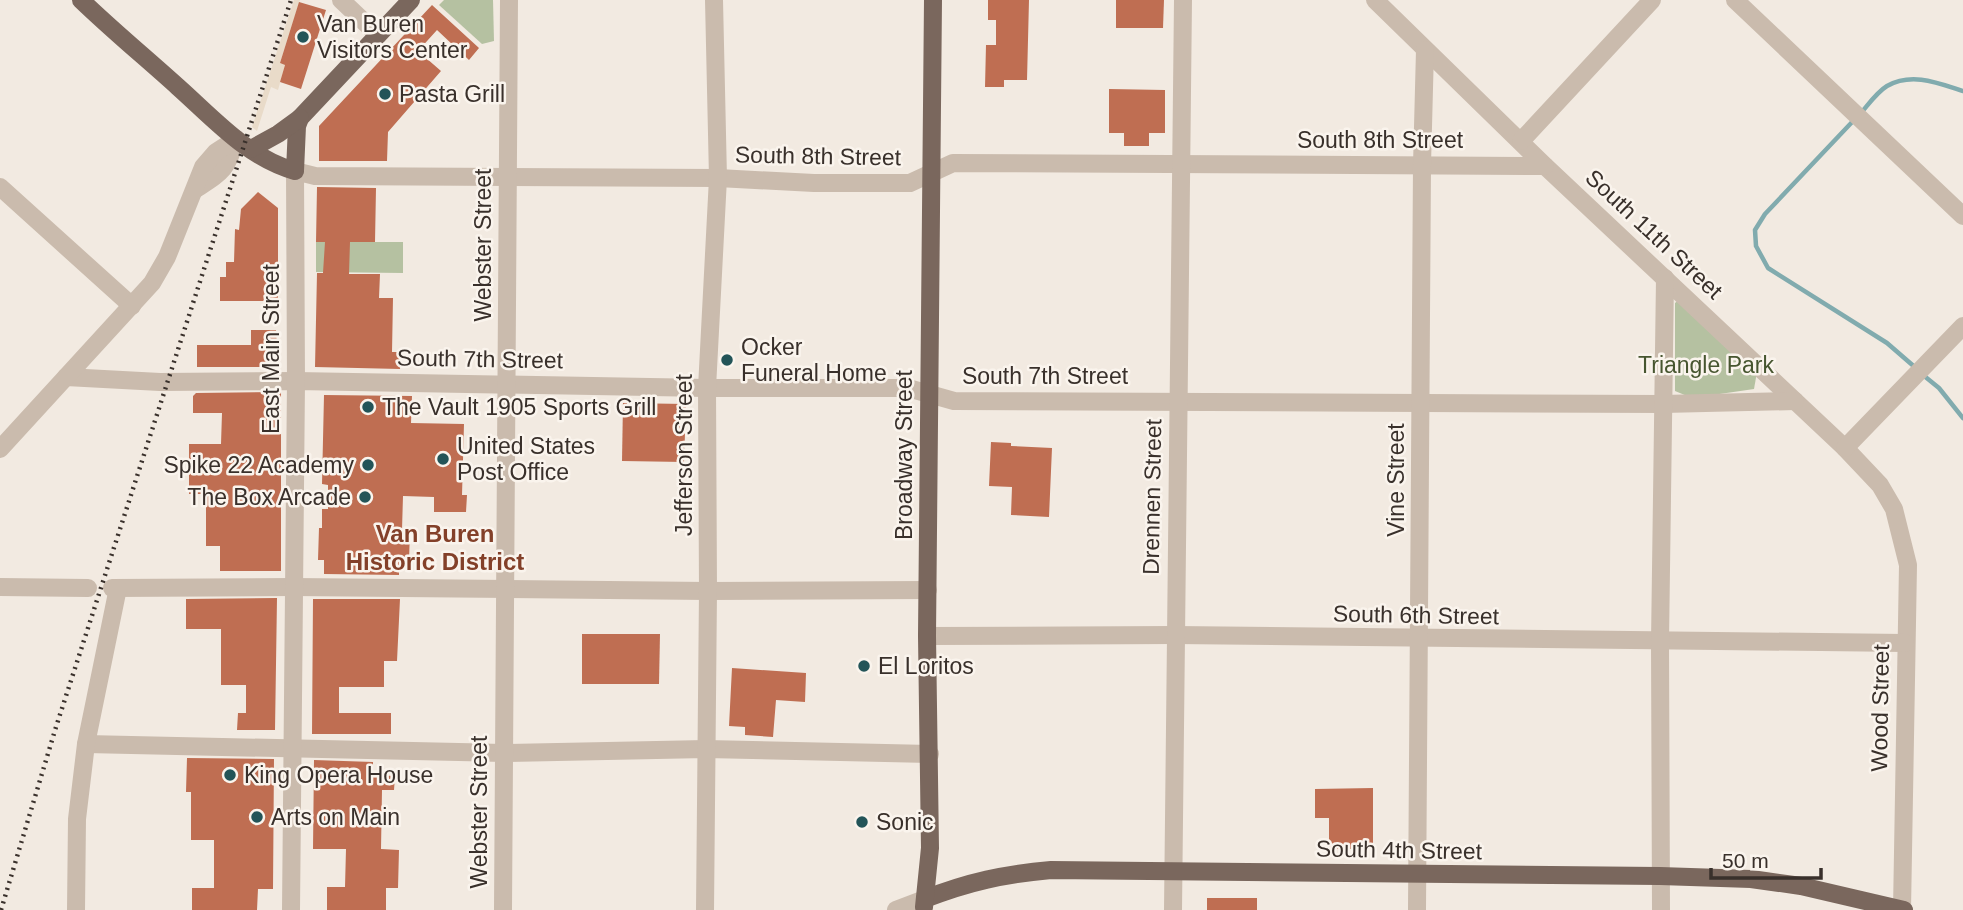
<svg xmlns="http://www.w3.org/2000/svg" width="1963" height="910" viewBox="0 0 1963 910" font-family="Arial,sans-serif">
  <rect width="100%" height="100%" fill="#f2eae1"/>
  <g fill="#b5c1a1">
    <polygon points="444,0 493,0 494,41 482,44 439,5"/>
    <polygon points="316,242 403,242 403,273 316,272"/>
    <polygon points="1679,300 1757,372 1754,389 1692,398 1675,391 1675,303"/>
  </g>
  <polygon fill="#e9dbc9" points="294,0 300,0 280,63 285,65 278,90 271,87 257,131 252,127"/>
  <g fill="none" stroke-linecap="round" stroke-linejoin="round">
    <g stroke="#81abae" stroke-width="4.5">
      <path d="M1860,114C1868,105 1877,92 1887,86C1912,72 1938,83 1963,91"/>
      <polyline points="1854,120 1765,214 1755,230 1756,246 1768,268 1887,343 1917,369"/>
      <polyline points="1923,375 1939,388 1963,418"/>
    </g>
  </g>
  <g fill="#bf6e52">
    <polygon points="988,0 1029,0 1027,80 1004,80 1004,87 985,87 986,45 996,45 996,20 988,20"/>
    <polygon points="1116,0 1164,0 1163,28 1116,28"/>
    <polygon points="299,2 326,10 301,89 280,82 285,65 280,63"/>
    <polygon points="432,5 479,48 469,60 437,30 418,51 441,71 388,132 387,161 319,161 319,126"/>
    <polygon points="1109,89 1165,90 1165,133 1149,133 1149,146 1124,146 1124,133 1109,133"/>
    <polygon points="317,187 376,188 375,242 350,242 349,274 380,274 379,298 393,298 392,352 401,352 400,369 315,367 317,273 323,273 325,242 316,242"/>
    <polygon points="258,192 278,208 278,301 220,301 220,277 226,277 226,262 234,262 235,229 239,230 241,209"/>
    <polygon points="251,330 276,330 278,361 271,367 197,367 197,345 251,345"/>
    <polygon points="281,392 281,571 220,571 220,546 206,546 206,494 189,494 189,444 221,444 222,413 193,413 193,396 196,393"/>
    <polygon points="324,395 412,396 411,423 464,424 462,495 467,495 466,512 434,512 434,497 403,496 402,530 410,530 409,561 399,561 399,575 324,574 324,560 318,560 319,528 322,528 322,509 328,509 328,485 322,484"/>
    <polygon points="623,403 686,404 684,462 622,461"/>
    <polygon points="991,442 1011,443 1011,446 1052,448 1049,517 1011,515 1012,487 989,486"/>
    <polygon points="277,598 275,730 237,730 238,713 246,713 246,685 221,685 221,629 186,629 186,599"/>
    <polygon points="313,599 400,599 397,661 384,661 384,687 339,687 339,713 391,713 391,734 312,734"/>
    <polygon points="582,634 660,634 659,684 582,684"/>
    <polygon points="732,668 806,673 805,702 776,700 773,737 745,735 745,727 729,726"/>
    <polygon points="187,758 274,759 273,889 258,889 257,910 192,910 192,888 214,888 214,840 191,840 191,792 186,792"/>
    <polygon points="314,760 373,762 373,775 395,776 394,790 382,790 381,849 399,850 398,888 386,888 386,910 327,910 327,887 345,887 346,849 313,849"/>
    <polygon points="1373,788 1373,849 1329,849 1329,818 1315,818 1315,789"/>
    <rect x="1207" y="898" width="50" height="12"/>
  </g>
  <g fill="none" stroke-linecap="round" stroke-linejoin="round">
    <g stroke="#cabbad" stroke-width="18">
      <polyline points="341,0 378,35"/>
      <polyline points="1375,0 1545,166 1845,448 1880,485 1894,509 1908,565 1902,910"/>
      <polyline points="1735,0 1963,216"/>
      <polyline points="1521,141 1652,0"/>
      <polyline points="0,187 132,306"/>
      <path d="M196,189C222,172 227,170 236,139"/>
      <polyline points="66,377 160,382 296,381 707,388 908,388 954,401 1663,404 1795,401"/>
      <polyline points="1845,448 1963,326"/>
      <polyline points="0,449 152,283 167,257 203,167 216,152 236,139"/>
      <polyline points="0,587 88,588"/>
      <polyline points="112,588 293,587 708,591 928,590"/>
      <polyline points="927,636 1175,635 1905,643"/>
      <polyline points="86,744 504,753 706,749 930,754"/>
      <polyline points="76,910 77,819 86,744 118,588"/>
      <polyline points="291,910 296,381 295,171 315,176 718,178 814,183 910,183 953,163 1545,166"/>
      <polyline points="503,910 509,0"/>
      <polyline points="705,910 708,591 707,388 718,178 714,0"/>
      <polyline points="896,910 925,899"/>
      <polyline points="1173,910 1183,0"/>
      <polyline points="1417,910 1422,165 1425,50"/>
      <polyline points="1661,910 1660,642 1665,278"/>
    </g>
    <g stroke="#7a675d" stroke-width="18">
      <path d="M81,0C112,30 146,58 178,87C214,119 248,158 295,171L297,126L300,118L411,0"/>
      <polyline points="251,149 278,134 300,118"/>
      <path d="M925,899C968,882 1005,874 1051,870L1660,876L1751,879L1801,886L1904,910"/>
      <polyline points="924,907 930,848 927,636 933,0"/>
    </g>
    <polyline stroke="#39302b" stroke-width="4.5" stroke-dasharray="2 5" stroke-linecap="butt" points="1,910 56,727 291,0"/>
  </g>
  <g fill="#235458" stroke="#faf4ed" stroke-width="2.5">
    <circle cx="303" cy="37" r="7"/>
    <circle cx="385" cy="94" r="7"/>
    <circle cx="727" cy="360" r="7"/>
    <circle cx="368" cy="407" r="7"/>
    <circle cx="443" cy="459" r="7"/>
    <circle cx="368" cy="465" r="7"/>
    <circle cx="365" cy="497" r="7"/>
    <circle cx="864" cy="666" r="7"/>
    <circle cx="230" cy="775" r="7"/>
    <circle cx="257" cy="817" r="7"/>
    <circle cx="862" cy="822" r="7"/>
  </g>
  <g text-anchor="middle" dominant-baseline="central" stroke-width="5" stroke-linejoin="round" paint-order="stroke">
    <g font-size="23" fill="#39302b" stroke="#faf4ed" text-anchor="start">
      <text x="317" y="24">Van Buren<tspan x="317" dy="26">Visitors Center</tspan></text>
      <text x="399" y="94">Pasta Grill</text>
      <text x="741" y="347">Ocker<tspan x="741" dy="26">Funeral Home</tspan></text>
      <text x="382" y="407">The Vault 1905 Sports Grill</text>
      <text x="457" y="446">United States<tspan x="457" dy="26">Post Office</tspan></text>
      <text x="354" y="465" text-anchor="end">Spike 22 Academy</text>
      <text x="351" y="497" text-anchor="end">The Box Arcade</text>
      <text x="878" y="666">El Loritos</text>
      <text x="244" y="775">King Opera House</text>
      <text x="271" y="817">Arts on Main</text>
      <text x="876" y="822">Sonic</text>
    </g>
    <g font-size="23" fill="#39302b" stroke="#faf4ed">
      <text x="1380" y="140">South 8th Street</text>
      <text transform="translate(818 156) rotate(1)">South 8th Street</text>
      <text transform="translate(1654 234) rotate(43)">South 11th Street</text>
      <text transform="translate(483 245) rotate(-90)">Webster Street</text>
      <text transform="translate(271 349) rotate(-90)">East Main Street</text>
      <text transform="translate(480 359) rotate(1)">South 7th Street</text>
      <text x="1045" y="376">South 7th Street</text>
      <text transform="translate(684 455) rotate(-90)">Jefferson Street</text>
      <text transform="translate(904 455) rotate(-90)">Broadway Street</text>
      <text transform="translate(1396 480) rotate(-90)">Vine Street</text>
      <text transform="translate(1152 497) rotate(-89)">Drennen Street</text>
      <text transform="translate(1416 615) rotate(1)">South 6th Street</text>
      <text transform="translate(1880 708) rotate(-89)">Wood Street</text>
      <text transform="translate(479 812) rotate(-90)">Webster Street</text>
      <text transform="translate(1399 850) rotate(1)">South 4th Street</text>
    </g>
    <g font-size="23" fill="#475630" stroke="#faf4ed">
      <text x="1706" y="365">Triangle Park</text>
    </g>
    <g font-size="24" font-weight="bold" fill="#834029" stroke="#faf4ed">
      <text x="435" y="533">Van Buren<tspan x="435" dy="28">Historic District</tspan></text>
    </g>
  </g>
  <path d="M1711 868v10h110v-10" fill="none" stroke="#39302b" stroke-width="3.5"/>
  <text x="1722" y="868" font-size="21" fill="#39302b" stroke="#faf4ed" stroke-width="5" paint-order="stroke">50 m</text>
</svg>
